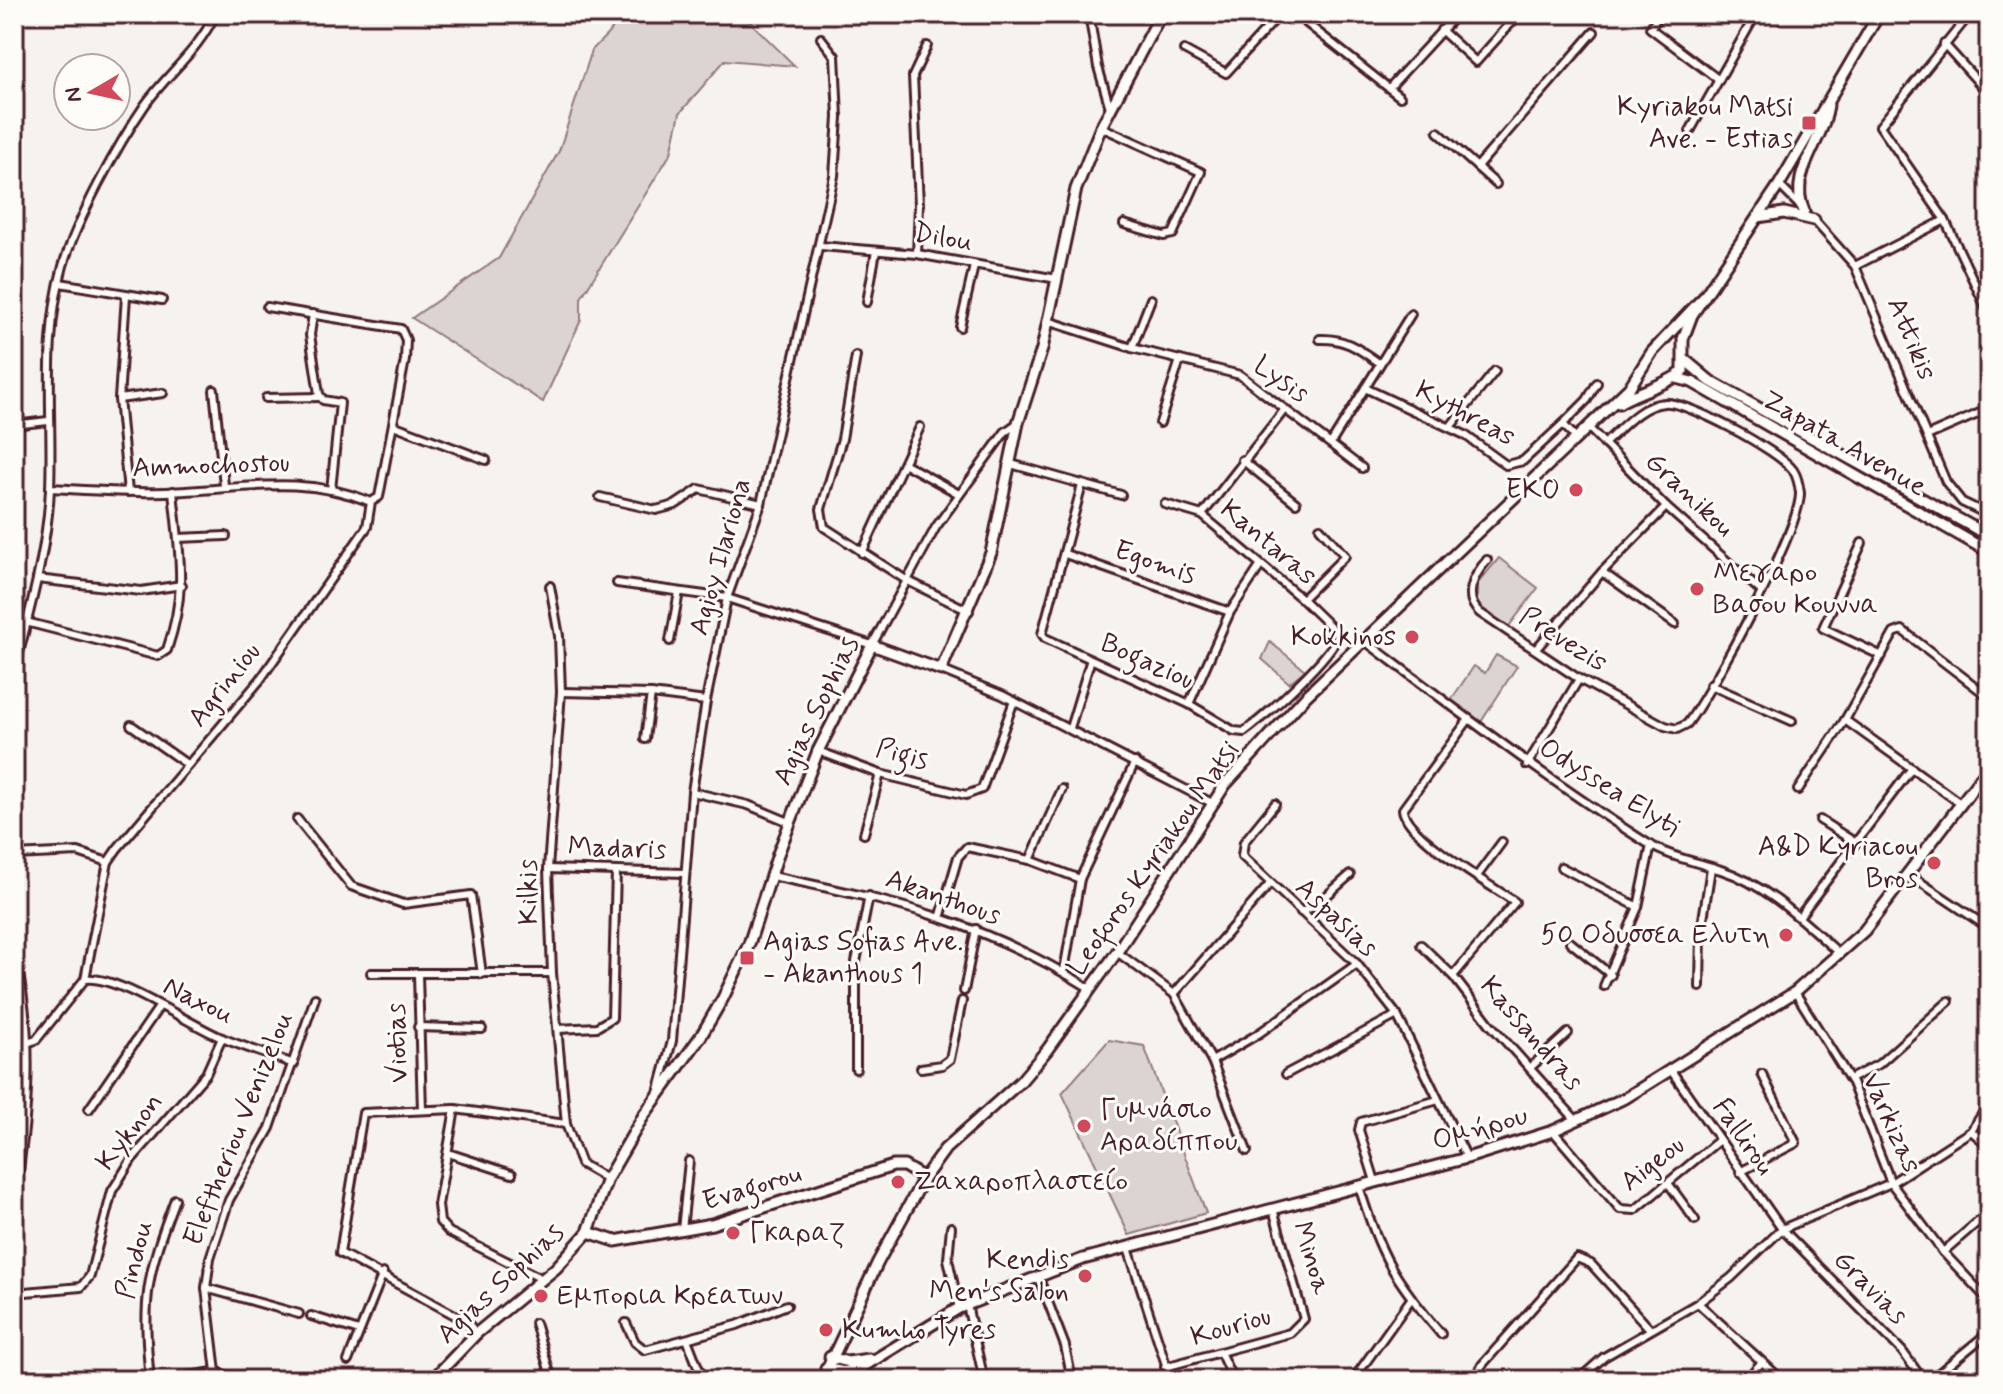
<svg xmlns="http://www.w3.org/2000/svg" width="2003" height="1394" viewBox="0 0 2003 1394" font-family="Mynerve,sans-serif">
  <rect width="100%" height="100%" fill="#f6f3ef"/>
  <filter id="ink" filterUnits="userSpaceOnUse"><feTurbulence type="fractalNoise" baseFrequency=".0125" numOctaves="2"/><feDisplacementMap in="SourceGraphic" scale="16" xChannelSelector="R" yChannelSelector="G"/><feConvolveMatrix kernelMatrix="1 2 1 2 8 2 1 2 1" color-interpolation-filters="sRGB"/></filter>
  <g filter="url(#ink)">
    <g fill="#dcd4d2" stroke="#937a7e" stroke-width="2">
      <polygon points="627,14 742,14 795,66 725,60 680,113 671,153 581,298 581,320 543,402 412,318 499,258 559,151 592,50"/>
      <polygon points="1499,558 1538,588 1506,630 1476,605 1478,583"/>
      <polygon points="1270,642 1305,670 1289,683 1262,659"/>
      <polygon points="1496,655 1517,666 1481,722 1451,700 1474,666 1485,673"/>
      <polygon points="1109,1040 1144,1046 1206,1213 1129,1235 1062,1093"/>
    </g>
    <g fill="none" stroke-linecap="round" stroke-linejoin="round">
      <defs>
        <g id="street">
          <polyline points="1089,14 1098,67 1110,108"/>
          <polyline points="1295,14 1400,97"/>
          <polyline points="1661,14 1650,28 1719,80"/>
          <polyline points="1858,14 1874,22"/>
          <polyline points="1970,14 1880,126 1945,220 1989,314"/>
          <polyline points="1988,14 1989,15"/>
          <polyline points="1441,30 1476,62 1519,14"/>
          <polyline points="1944,44 1989,94"/>
          <polyline points="1184,50 1226,73 1280,14"/>
          <polyline points="1389,88 1457,14"/>
          <polyline points="1101,127 1201,172 1173,234 1164,236 1124,224"/>
          <polyline points="1690,131 1756,14"/>
          <polyline points="1438,132 1496,184"/>
          <polyline points="1477,167 1594,32"/>
          <polyline points="1779,185 1802,208"/>
          <polyline points="1813,219 1855,266 1946,482 1962,502 1989,515"/>
          <polyline points="821,246 917,254 1057,279"/>
          <polyline points="917,254 919,205 913,76 927,46"/>
          <polyline points="1855,266 1945,220"/>
          <polyline points="60,283 162,300"/>
          <polyline points="126,296 119,399 128,492"/>
          <polyline points="867,302 876,251"/>
          <polyline points="313,314 310,335 319,394 323,400 340,403 331,490"/>
          <polyline points="1048,321 1132,348 1240,375 1362,468"/>
          <polyline points="960,327 974,266"/>
          <path d="M1320,339C1345,338 1359,349 1379,363"/>
          <polyline points="1132,348 1151,299"/>
          <polyline points="856,356 842,439 821,509 824,527 906,580 969,611"/>
          <polyline points="1365,388 1465,435 1506,465 1523,461 1563,424 1575,437"/>
          <polyline points="214,390 224,485"/>
          <polyline points="266,398 321,397"/>
          <polyline points="119,399 163,393"/>
          <polyline points="1160,423 1180,360"/>
          <polyline points="1563,424 1587,400 1597,383"/>
          <polyline points="14,425 48,421"/>
          <polyline points="393,425 486,460"/>
          <polyline points="1450,427 1495,371"/>
          <polyline points="1588,427 1666,507 1762,592"/>
          <polyline points="1927,436 1989,409"/>
          <polyline points="1331,443 1411,314"/>
          <polyline points="1242,460 1296,503"/>
          <polyline points="905,464 959,494"/>
          <polyline points="1011,464 1121,495"/>
          <path d="M1082,485L1042,634L1045,638L1189,704L1234,731L1244,732C1263,718 1335,654 1338,634L1302,599L1202,515L1165,504"/>
          <path d="M50,488C88,490 127,493 166,492C240,490 299,473 371,502"/>
          <polyline points="600,497 656,510 675,505 699,489 761,504"/>
          <polyline points="1202,515 1285,409"/>
          <polyline points="178,538 226,536"/>
          <polyline points="1862,543 1823,628 1882,656"/>
          <polyline points="862,553 920,427"/>
          <polyline points="1065,554 1230,612"/>
          <path d="M1487,560C1474,575 1462,597 1480,613L1579,679L1665,726L1677,729L1687,724C1712,691 1801,528 1800,493C1799,485 1797,476 1793,470C1779,451 1686,400 1664,403C1640,405 1622,428 1604,444"/>
          <polyline points="1602,572 1675,624"/>
          <polyline points="37,579 141,591 182,585"/>
          <polyline points="617,583 727,598 872,645 936,527 1005,432 1018,423"/>
          <polyline points="550,586 559,636 561,692 548,869 552,973 566,1124 581,1164 607,1179"/>
          <polyline points="1302,599 1345,556 1320,528"/>
          <path d="M26,622L158,656L167,650C188,588 179,555 173,491"/>
          <polyline points="670,641 679,592"/>
          <path d="M1365,641C1458,711 1549,781 1647,843C1669,857 1697,862 1721,870C1766,884 1805,923 1840,954"/>
          <polyline points="1536,649 1602,572 1666,507"/>
          <polyline points="941,670 1002,695 1212,803"/>
          <path d="M14,673C29,612 47,552 50,489C53,414 42,341 63,266C76,221 118,144 145,105C168,73 199,50 215,14"/>
          <polyline points="1710,685 1792,721"/>
          <polyline points="561,692 651,694 706,701"/>
          <polyline points="1189,704 1230,612 1261,565"/>
          <polyline points="131,725 188,765"/>
          <polyline points="1070,728 1090,662"/>
          <polyline points="645,739 651,694"/>
          <polyline points="818,751 880,774 966,795 982,789 1014,701"/>
          <polyline points="1527,765 1579,679"/>
          <polyline points="1798,790 1845,720"/>
          <polyline points="692,792 748,805 789,822"/>
          <polyline points="1960,803 1845,720 1894,633 1902,630 1989,697"/>
          <polyline points="1275,804 1244,842 1242,856 1357,964 1397,1015 1467,1158"/>
          <polyline points="297,819 351,886 403,904 471,895 482,974"/>
          <polyline points="1820,820 1856,843"/>
          <polyline points="864,834 880,774"/>
          <polyline points="14,855 78,852 108,862"/>
          <polyline points="1030,860 1062,789"/>
          <polyline points="1561,867 1638,907"/>
          <polyline points="548,869 685,873"/>
          <polyline points="1908,874 1989,928"/>
          <path d="M772,876C893,901 984,922 1091,989"/>
          <polyline points="1477,876 1502,842"/>
          <polyline points="1301,912 1315,906 1350,875"/>
          <polyline points="941,915 958,857 967,847 1030,860 1080,879"/>
          <polyline points="1799,917 1912,768"/>
          <polyline points="1570,942 1611,975"/>
          <polyline points="1421,945 1453,976 1489,1023 1576,1120"/>
          <polyline points="1117,952 1174,994 1212,1061 1247,1151"/>
          <polyline points="1064,971 1080,879 1135,762"/>
          <polyline points="371,973 552,973"/>
          <polyline points="418,975 422,1110"/>
          <path d="M1453,976L1515,902C1492,886 1404,835 1403,809L1469,719"/>
          <path d="M85,979C116,974 190,1025 222,1038C246,1048 270,1055 294,1064"/>
          <polyline points="1604,986 1638,907 1651,845"/>
          <polyline points="1700,987 1701,932 1711,868"/>
          <polyline points="964,991 976,929"/>
          <polyline points="1795,992 1852,1083 1891,1183 1943,1252 1989,1301"/>
          <polyline points="1174,994 1269,885"/>
          <polyline points="418,1027 482,1029"/>
          <polyline points="558,1029 597,1027 612,1018 616,871"/>
          <polyline points="27,1043 36,1040 85,979 108,862 117,849 260,680 367,527 371,502 379,497 405,360 406,340 401,329 267,307"/>
          <polyline points="1212,1061 1258,1034 1357,964"/>
          <polyline points="1532,1066 1568,1033"/>
          <polyline points="921,1068 942,1065 950,1059 962,1001"/>
          <polyline points="856,1069 856,962 869,896"/>
          <polyline points="1670,1069 1782,1229 1902,1351 1923,1380"/>
          <polyline points="1286,1074 1397,1015"/>
          <polyline points="1850,1079 1879,1064 1949,1001"/>
          <polyline points="658,1093 672,1041 692,792 706,701 727,598 761,504 834,176 838,117 835,56 821,38"/>
          <polyline points="89,1109 159,1007"/>
          <polyline points="455,1109 438,1205 440,1222 449,1232 542,1279"/>
          <polyline points="1553,1131 1620,1209 1635,1210 1718,1141"/>
          <polyline points="1971,1131 1989,1146"/>
          <polyline points="448,1153 512,1174"/>
          <polyline points="1740,1172 1796,1143 1762,1074"/>
          <polyline points="1375,1181 1359,1130 1361,1122 1438,1100"/>
          <polyline points="1668,1183 1695,1220"/>
          <path d="M1359,1186C1380,1256 1394,1279 1441,1334"/>
          <polyline points="951,1227 948,1259 959,1308"/>
          <polyline points="682,1230 689,1161"/>
          <polyline points="1128,1248 1171,1380"/>
          <polyline points="1943,1252 1989,1212"/>
          <polyline points="1038,1276 1065,1346 1072,1380"/>
          <polyline points="206,1288 299,1314"/>
          <polyline points="14,1293 81,1287 90,1276 112,1191 132,1159 206,1074 222,1038"/>
          <polyline points="1698,1303 1782,1380"/>
          <polyline points="967,1305 984,1380"/>
          <polyline points="311,1316 359,1331"/>
          <polyline points="535,1323 552,1380"/>
          <polyline points="626,1323 635,1342 645,1350 737,1325 787,1305"/>
          <polyline points="476,1333 466,1321 340,1253 363,1113 455,1109 566,1124"/>
          <polyline points="687,1339 703,1380"/>
          <polyline points="1221,1354 1233,1380"/>
          <polyline points="348,1361 383,1273"/>
          <polyline points="1165,1367 1290,1333 1304,1319 1273,1209"/>
          <path d="M150,1380C142,1299 146,1275 175,1199"/>
          <polyline points="217,1380 206,1288 210,1258 229,1200 270,1128 315,998"/>
          <polyline points="1353,1380 1411,1299"/>
          <polyline points="1480,1380 1476,1377 1482,1365 1577,1258 1591,1264 1649,1328"/>
          <polyline points="1578,1380 1604,1357 1698,1303 1731,1278 1782,1229 1891,1183 1971,1131 1989,1104"/>
          <polyline points="1746,1380 1761,1363"/>
          <polyline points="1924,1380 1939,1373 1989,1332"/>
        </g>
        <g id="secondary">
          <path d="M1804,211C1787,174 1824,142 1828,105"/>
          <polyline points="1758,217 1784,213 1814,220"/>
          <polyline points="1685,360 1710,381 1989,536"/>
          <polyline points="1676,378 1692,382 1989,552"/>
          <path d="M1619,403C1636,392 1672,383 1683,371V339L1692,315L1779,185L1879,14"/>
          <path d="M14,959C33,1036 27,1113 14,1190"/>
          <polyline points="588,1232 615,1241 712,1224 893,1166 904,1166 924,1178"/>
          <polyline points="830,1357 848,1362 869,1359"/>
          <polyline points="14,1366 16,1380"/>
          <polyline points="826,1368 843,1372 861,1368 959,1308 1083,1259 1467,1158 1553,1131 1627,1097 1795,992 1864,931 1989,767"/>
          <polyline points="176,1380 216,1373 234,1380"/>
          <polyline points="432,1380 477,1333 556,1268 588,1232 607,1179 644,1115 701,1036 723,998 749,944 778,854 818,751 872,645 941,670 991,553 1018,423 1042,349 1076,189 1101,127 1161,14"/>
          <polyline points="822,1380 878,1262 924,1178 945,1149 1021,1081 1047,1050 1117,952 1225,785 1306,696 1629,388 1652,352 1701,300"/>
        </g>
      </defs>
      <use href="#street" stroke="#4a1f2b" stroke-width="12"/>
      <use href="#secondary" stroke="#4a1f2b" stroke-width="15"/>
      <use href="#street" stroke="#fdfcf7" stroke-width="6"/>
      <use href="#secondary" stroke="#fdfcf7" stroke-width="9"/>
    </g>
  </g>
  <g fill="#d1495b" stroke="#fdfcf7" stroke-width="3">
    <rect x="1801" y="115" width="16" height="16" rx="4"/>
    <circle cx="1576" cy="490" r="8"/>
    <circle cx="1697" cy="589" r="8"/>
    <circle cx="1412" cy="637" r="8"/>
    <circle cx="1934" cy="863" r="8"/>
    <circle cx="1786" cy="935" r="8"/>
    <rect x="739" y="950" width="16" height="16" rx="4"/>
    <circle cx="1084" cy="1126" r="8"/>
    <circle cx="898" cy="1182" r="8"/>
    <circle cx="733" cy="1233" r="8"/>
    <circle cx="1085" cy="1276" r="8"/>
    <circle cx="541" cy="1296" r="8"/>
    <circle cx="826" cy="1330" r="8"/>
  </g>
  <g text-anchor="middle" dominant-baseline="central" stroke-width="6" stroke-linejoin="round" paint-order="stroke">
    <g font-size="28" fill="#4a1f2b" stroke="#fdfcf7" text-anchor="start">
      <text x="1793" y="107" text-anchor="end">Kyriakou Matsi<tspan x="1793" dy="32">Ave. - Estias</tspan></text>
      <text x="1560" y="490" text-anchor="end">EKO</text>
      <text x="1713" y="573">Μεγαρο<tspan x="1713" dy="32">Βασου Κουννα</tspan></text>
      <text x="1396" y="637" text-anchor="end">Kokkinos</text>
      <text x="1918" y="847" text-anchor="end">A&amp;D Kyriacou<tspan x="1918" dy="32">Bros</tspan></text>
      <text x="1770" y="935" text-anchor="end">50 Οδυσσεα Ελυτη</text>
      <text x="763" y="942">Agias Sofias Ave.<tspan x="763" dy="32">- Akanthous 1</tspan></text>
      <text x="1100" y="1110">Γυμνάσιο<tspan x="1100" dy="32">Αραδίππου</tspan></text>
      <text x="914" y="1182">Ζαχαροπλαστείο</text>
      <text x="749" y="1233">Γκαραζ</text>
      <text x="1069" y="1260" text-anchor="end">Kendis<tspan x="1069" dy="32">Men's Salon</tspan></text>
      <text x="557" y="1296">Εμπορια Κρεατων</text>
      <text x="842" y="1330">Kumho Tyres</text>
    </g>
    <g font-size="28" fill="#4a1f2b" stroke="#fdfcf7">
      <text transform="translate(943 238) rotate(10)">Dilou</text>
      <text transform="translate(1911 339) rotate(67)">Attikis</text>
      <text transform="translate(1281 380) rotate(35)">Lysis</text>
      <text transform="translate(1465 414) rotate(28)">Kythreas</text>
      <text transform="translate(1844 444) rotate(30)">Zapata Avenue</text>
      <text transform="translate(211 466) rotate(-2)">Ammochostou</text>
      <text transform="translate(1689 495) rotate(43)">Granikou</text>
      <text transform="translate(1268 543) rotate(40)">Kantaras</text>
      <text transform="translate(721 557) rotate(-74)">Agioy Ilariona</text>
      <text transform="translate(1155 563) rotate(19)">Egomis</text>
      <text transform="translate(1563 640) rotate(32)">Prevezis</text>
      <text transform="translate(1147 662) rotate(24)">Bogaziou</text>
      <text transform="translate(225 685) rotate(-52)">Agriniou</text>
      <text transform="translate(817 711) rotate(-64)">Agias Sophias</text>
      <text transform="translate(902 755) rotate(16)">Pigis</text>
      <text transform="translate(1609 788) rotate(32)">Odyssea Elyti</text>
      <text transform="translate(617 849) rotate(2)">Madaris</text>
      <text transform="translate(1154 859) rotate(-55)">Leoforos Kyriakou Matsi</text>
      <text transform="translate(529 892) rotate(-91)">Kilkis</text>
      <text transform="translate(943 898) rotate(19)">Akanthous</text>
      <text transform="translate(1336 918) rotate(43)">Aspasias</text>
      <text transform="translate(198 1001) rotate(26)">Naxou</text>
      <text transform="translate(1531 1034) rotate(49)">Kassandras</text>
      <text transform="translate(398 1043) rotate(-92)">Viotias</text>
      <text transform="translate(1891 1123) rotate(66)">Varkizas</text>
      <text transform="translate(239 1129) rotate(-68)">Eleftheriou Venizelou</text>
      <text transform="translate(1480 1129) rotate(-16)">Ομήρου</text>
      <text transform="translate(130 1132) rotate(-52)">Kyknon</text>
      <text transform="translate(1743 1137) rotate(55)">Fallirou</text>
      <text transform="translate(1653 1164) rotate(-38)">Aigeou</text>
      <text transform="translate(752 1188) rotate(-17)">Evagorou</text>
      <text transform="translate(1311 1258) rotate(73)">Minoa</text>
      <text transform="translate(135 1260) rotate(-76)">Pindou</text>
      <text transform="translate(501 1284) rotate(-43)">Agias Sophias</text>
      <text transform="translate(1870 1288) rotate(45)">Gravias</text>
      <text transform="translate(1231 1327) rotate(-16)">Kouriou</text>
    </g>
  </g>
  <rect width="2003" height="1394" fill="none" stroke="#fdfcf7" stroke-width="48"/>
  <rect x="24" y="24" width="1955" height="1346" fill="none" stroke="#4a1f2b" stroke-width="3" filter="url(#ink)"/>
  <g transform="translate(92 92) rotate(261)"><circle r="38" fill="#fdfcf7" stroke="#b5a4a5" stroke-width="2"/>
  <path d="M0-6L14 30L0 20L-14 30Z" fill="#d1495b"/>
  <text y="-12" font-size="22" font-weight="bold" text-anchor="middle" fill="#4a1f2b">N</text>
  </g>
</svg>
